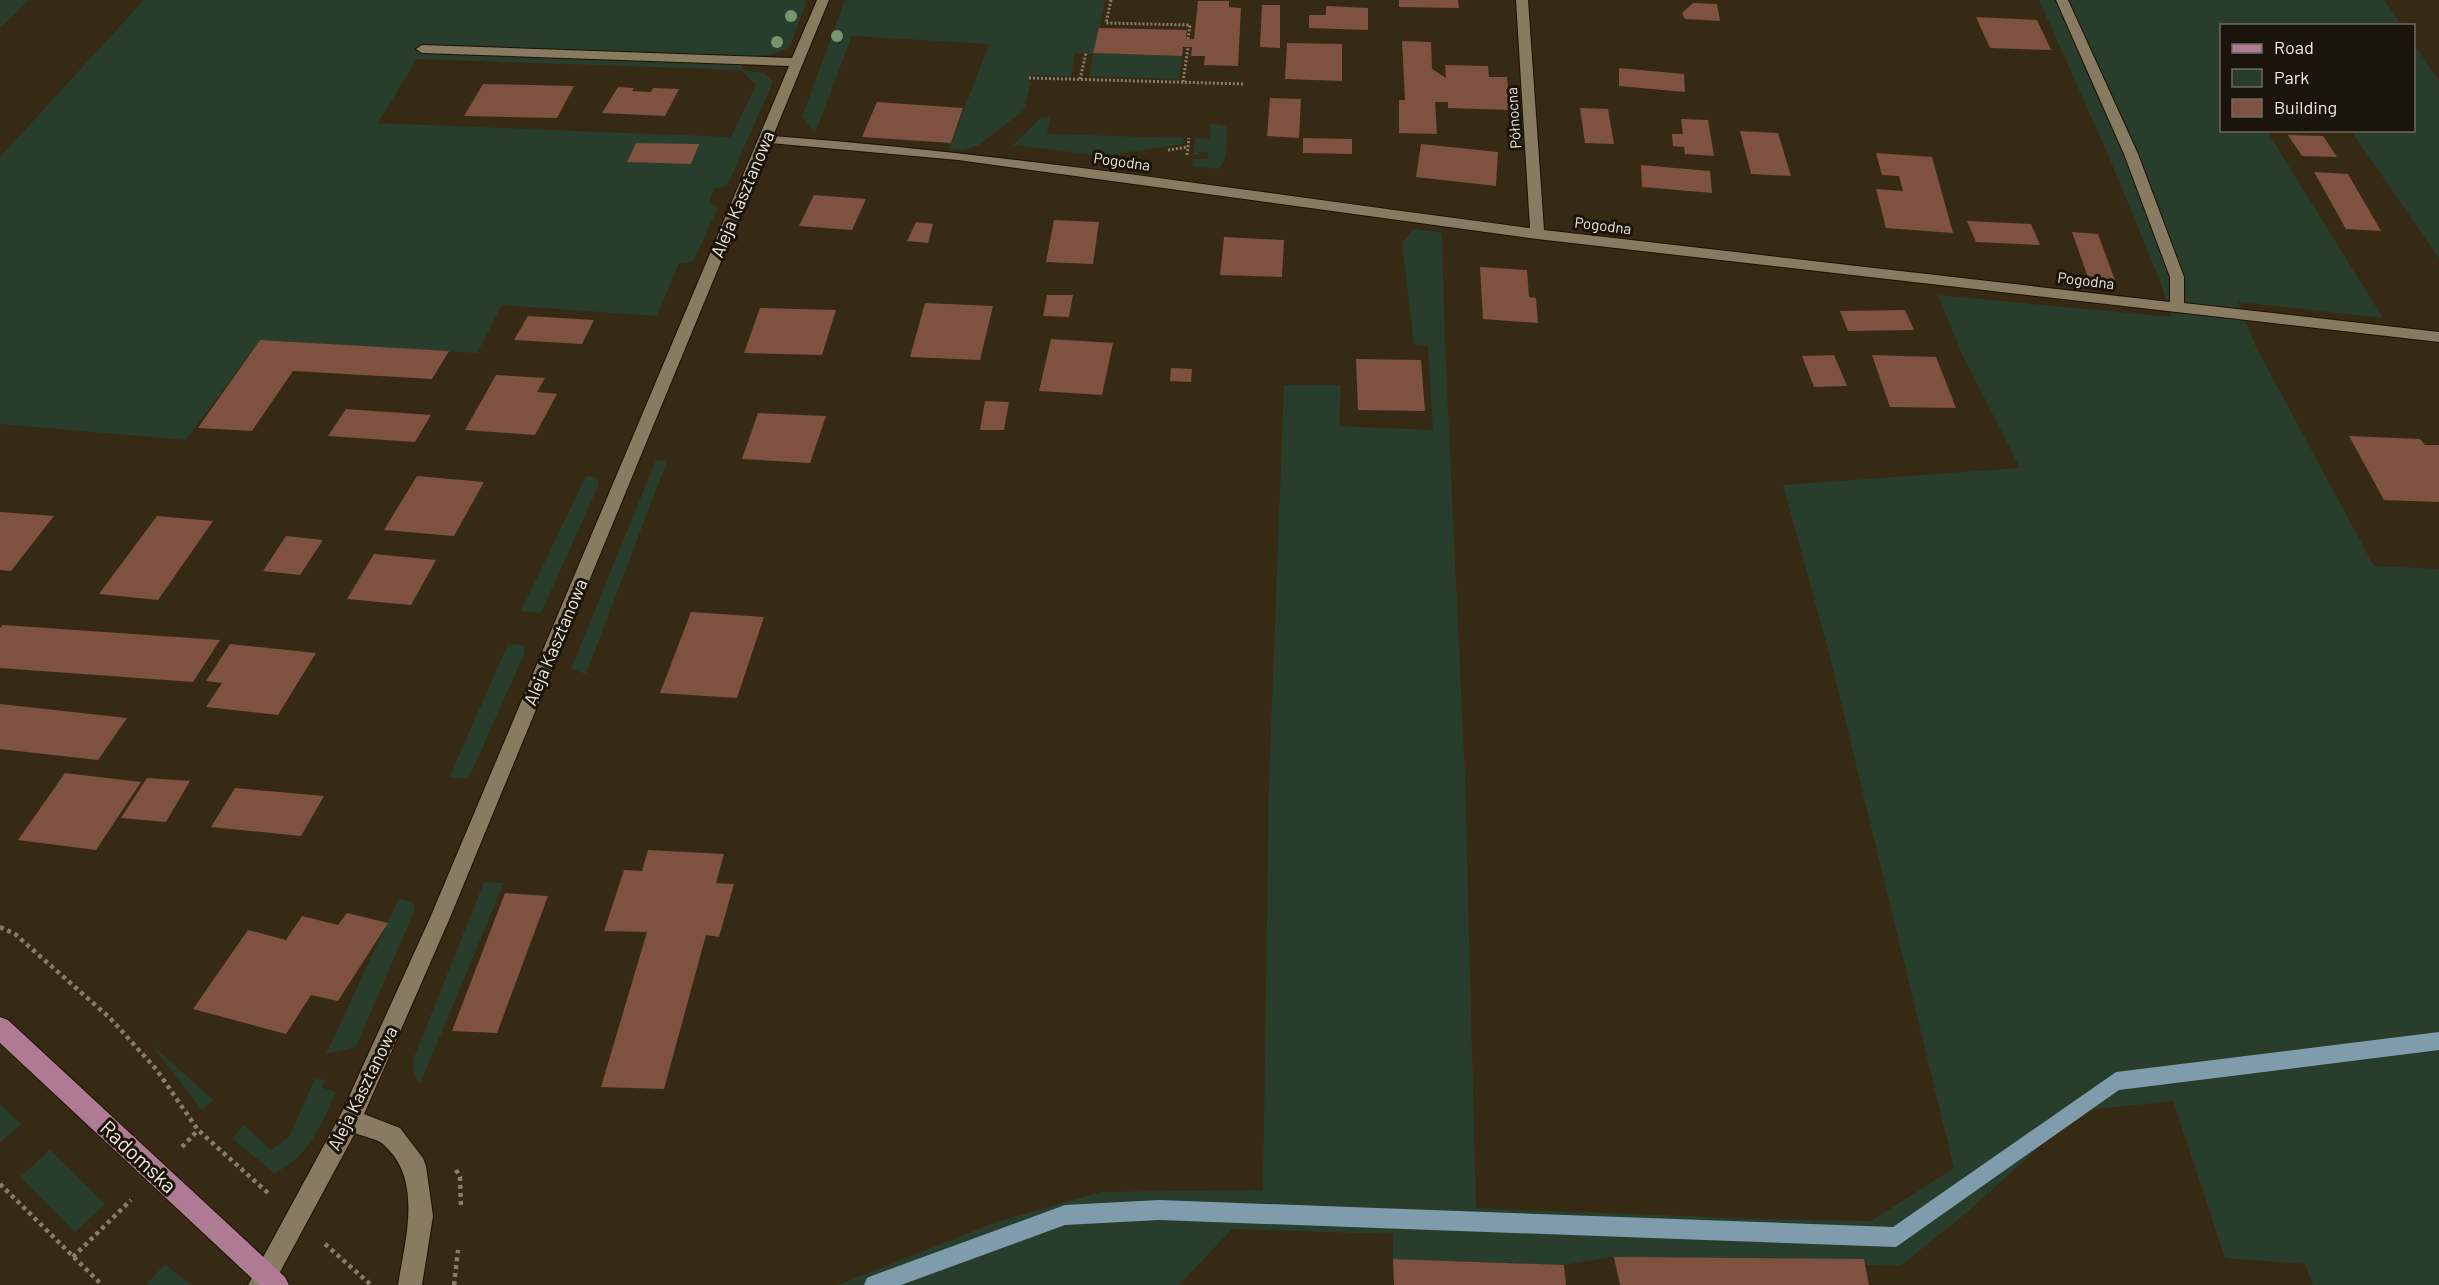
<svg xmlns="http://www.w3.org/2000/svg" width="2439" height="1285" viewBox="0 0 2439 1285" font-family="Barlow,sans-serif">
  <rect width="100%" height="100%" fill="#372a14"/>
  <g fill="#283d2b" fill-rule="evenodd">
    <polygon points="0,0 29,0 0,28"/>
    <path d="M144,0H803L807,1L789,48L770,55L747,56L741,70L764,73L773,82L727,186L714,189L709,203L718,207L694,260L689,263H679L657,316L502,305L477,353L260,340L186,440L0,424V157ZM417,59L741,70L756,85L731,137L378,123Z"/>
    <polygon points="845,0 1105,0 1094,53 1182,56 1179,79 1090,76 1093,54 1075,53 1071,76 1030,75 1028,81 1031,82 1024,110 979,145 963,150 949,149 989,44 852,36 815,133 802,117"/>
    <polygon points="2039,0 2384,0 2401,25 2222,26 2222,130 2267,131 2383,318 2238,302 2256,347 2374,566 2439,569 2439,1285 2313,1285 2305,1264 2225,1258 2173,1101 2079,1111 1965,1214 1900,1266 1612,1257 1564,1265 1393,1259 1393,1234 1232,1229 1179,1285 838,1285 999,1221 1101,1192 1263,1190 1269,783 1284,385 1341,385 1339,426 1433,430 1428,346 1414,344 1402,243 1414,229 1442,233 1445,345 1465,777 1476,1208 1733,1218 1871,1221 1954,1168 1829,653 1783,485 2020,468 1962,354 1938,295 2171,317 2160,281 2106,150"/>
    <polygon points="2414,44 2439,81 2439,258 2351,131 2414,130"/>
    <polygon points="1042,117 1050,118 1047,134 1184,138 1183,144 1103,156 1013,145"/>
    <path d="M1211,123L1225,126L1227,129C1226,142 1229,159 1218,169L1192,166L1193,159H1208V152H1199L1198,155H1193L1195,138L1210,139Z"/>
    <polygon points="656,460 667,461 586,674 571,669"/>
    <polygon points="586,476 596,477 599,484 541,613 521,611"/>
    <polygon points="508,644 523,645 525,652 472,771 466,778 449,778"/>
    <polygon points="484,882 504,883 420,1084 414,1074 413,1060"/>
    <polygon points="399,898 412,902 415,909 356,1047 326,1054"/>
    <polygon points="151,1044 213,1100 202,1110"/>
    <path d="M315,1079L326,1080L321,1087L336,1092C321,1125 309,1157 274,1173L232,1138L244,1125L271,1150L289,1137Z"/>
    <polygon points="0,1104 21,1124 0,1143"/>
    <polygon points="50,1150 105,1204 75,1232 20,1177"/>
    <polygon points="165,1264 191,1285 146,1285"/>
  </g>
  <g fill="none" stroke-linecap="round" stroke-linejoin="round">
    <polygon fill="#7e9cab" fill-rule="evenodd" points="2439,1032 2439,1050 2119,1090 1896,1247 1159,1220 1065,1225 901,1285 864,1285 867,1278 874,1275 1065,1205 1159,1200 1893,1227 2116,1072"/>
  </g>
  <g fill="#7e5140">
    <polygon points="1399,0 1458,0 1459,8 1399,7"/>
    <polygon points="1198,1 1229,1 1229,7 1241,8 1238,66 1204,65 1205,56 1191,56 1192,47 1183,47 1182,56 1093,53 1099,28 1187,30 1186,39 1194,39"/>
    <polygon points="1693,3 1717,4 1720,21 1685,19 1682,13"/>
    <polygon points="1262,5 1280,5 1280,48 1260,47"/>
    <polygon points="1326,6 1368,8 1368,30 1309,28 1309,15 1326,15"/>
    <polygon points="1976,17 2037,20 2051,50 1990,48"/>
    <polygon points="1402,41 1431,42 1432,69 1446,78 1445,65 1488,66 1489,77 1507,77 1510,110 1448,108 1448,102 1435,102 1437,134 1399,133 1399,100 1405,100"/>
    <polygon points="1287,43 1342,44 1342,81 1285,79"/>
    <polygon points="1619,68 1684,74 1685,92 1619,86"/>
    <polygon points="483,84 574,86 557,118 464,116"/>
    <polygon points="618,87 634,88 632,91 651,92 653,88 679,89 665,116 602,113"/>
    <polygon points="1270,98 1301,99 1299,138 1267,136"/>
    <polygon points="877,102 963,108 951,143 862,137"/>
    <polygon points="1580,108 1608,109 1614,144 1585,143"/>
    <polygon points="1681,119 1708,120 1714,156 1685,154 1684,147 1673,146 1672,134 1683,134"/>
    <polygon points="1740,131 1778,133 1791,176 1751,174"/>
    <polygon points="2288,135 2323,136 2337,157 2302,156"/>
    <polygon points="1303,138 1352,139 1352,154 1303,153"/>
    <polygon points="636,143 699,144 691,164 627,162"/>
    <polygon points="1421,144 1498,152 1496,186 1416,177"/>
    <polygon points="1876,153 1932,157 1953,233 1886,228 1876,189 1903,191 1899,176 1882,175"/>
    <polygon points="1641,165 1710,171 1712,193 1642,187"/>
    <polygon points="2314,172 2348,174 2381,231 2346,229"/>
    <polygon points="814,195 866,199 852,230 799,226"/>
    <polygon points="1054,220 1099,222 1093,264 1046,262"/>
    <polygon points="1967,221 2031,224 2040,245 1976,242"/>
    <polygon points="916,222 933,224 928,243 907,241"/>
    <polygon points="2072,232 2098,234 2116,283 2089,280"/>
    <polygon points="1224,237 1284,240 1282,277 1220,275"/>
    <polygon points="1480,267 1527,270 1529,297 1536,298 1538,323 1483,319"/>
    <polygon points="1047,295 1073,295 1069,317 1043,316"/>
    <polygon points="925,303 993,306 980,360 910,357"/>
    <polygon points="760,308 836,310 822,355 744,353"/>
    <polygon points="1905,310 1914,330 1848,331 1840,311"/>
    <polygon points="528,316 594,320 582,344 514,340"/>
    <polygon points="1051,339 1113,343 1102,395 1039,391"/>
    <polygon points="260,340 449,351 432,379 293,371 252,431 198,428"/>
    <polygon points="1834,355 1847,386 1814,387 1802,356"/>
    <polygon points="1872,355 1936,357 1956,408 1890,407"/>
    <polygon points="1356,359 1421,360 1425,411 1358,410"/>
    <polygon points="1171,368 1192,369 1191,382 1170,381"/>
    <polygon points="496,375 545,378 537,392 557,394 535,435 465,430"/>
    <polygon points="985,401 1009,402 1004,430 980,430"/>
    <polygon points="346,409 431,415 415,442 328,436"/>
    <polygon points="758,413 826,416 810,463 742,459"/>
    <polygon points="2349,436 2420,439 2425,445 2439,445 2439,502 2384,500"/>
    <polygon points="417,476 484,482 454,536 384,530"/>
    <polygon points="0,512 54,516 11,571 0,570"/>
    <polygon points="157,516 213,521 158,600 99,594"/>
    <polygon points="286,536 323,540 300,575 263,571"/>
    <polygon points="374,554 436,560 411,605 347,599"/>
    <polygon points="691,612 764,617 737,698 660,693"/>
    <polygon points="3,625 220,640 193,682 0,668 0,628"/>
    <polygon points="230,644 316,653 278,715 206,707 222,683 206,681"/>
    <polygon points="0,704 127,718 98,760 0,749"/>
    <polygon points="65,773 141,782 96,850 18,840"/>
    <polygon points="147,778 190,781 166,822 121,818"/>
    <polygon points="235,788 324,796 301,836 211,827"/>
    <polygon points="648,850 724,854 716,883 734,884 719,937 706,935 664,1089 601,1087 647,932 604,931 624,870 642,871"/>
    <polygon points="505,893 548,896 497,1033 452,1031"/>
    <polygon points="347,913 388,923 338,1001 311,995 286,1034 193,1009 248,930 286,940 302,916 338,925"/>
    <polygon points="1614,1257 1864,1259 1869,1285 1620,1285"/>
    <polygon points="1393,1259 1564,1265 1566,1285 1394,1285"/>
  </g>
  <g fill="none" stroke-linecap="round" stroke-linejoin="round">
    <defs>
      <path id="minor" d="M817,0H829L773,136C1027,155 1277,196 1530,228L1516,0H1528L1544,230L2170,302V277L2124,154L2056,0H2068L2138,154L2184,277V303L2439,332V342L1537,239L958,160L770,143L449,920L364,1114L400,1128L423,1158L426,1166L433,1216L422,1285H398C405,1240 423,1181 385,1146C379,1139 364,1137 355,1133L273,1285H248L342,1112L430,918L789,66L422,53L416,49L422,45L792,58Z"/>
      <polygon id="major" points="0,1017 8,1020 285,1277 289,1285 259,1285 0,1043"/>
    </defs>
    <use href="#minor" stroke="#1e1200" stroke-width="2"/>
    <use href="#major" stroke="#1e1200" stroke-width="2"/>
    <g stroke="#887d6a" stroke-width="3" stroke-dasharray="2 2" stroke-linecap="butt">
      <polyline points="1111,0 1106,23 1190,25 1188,39"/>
      <polyline points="1029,78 1245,84"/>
      <polyline points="1080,79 1086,53"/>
      <polyline points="1183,82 1188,47"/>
      <polyline points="1168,150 1188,147"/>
      <polyline points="1187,155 1189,138"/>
    </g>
    <g stroke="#887d6a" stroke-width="4.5" stroke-dasharray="4 4" stroke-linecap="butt">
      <polyline points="0,927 15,934 110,1018 156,1069 198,1130 268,1193"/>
      <polyline points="182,1147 198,1130"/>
      <polyline points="456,1170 460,1177 461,1207"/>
      <polyline points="0,1184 102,1285"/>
      <polyline points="325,1244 371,1285"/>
      <polyline points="73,1257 131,1200"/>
      <polyline points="454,1285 458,1250"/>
    </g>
    <use href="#minor" fill="#897a62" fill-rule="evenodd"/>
    <use href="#major" fill="#af7b94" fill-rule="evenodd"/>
  </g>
  <g fill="#78946d">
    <circle cx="791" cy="16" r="6"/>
    <circle cx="837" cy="36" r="6"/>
    <circle cx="777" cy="42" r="6"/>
  </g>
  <g text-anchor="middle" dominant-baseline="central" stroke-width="6" stroke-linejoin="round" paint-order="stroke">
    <g font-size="15" fill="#f1e9db" stroke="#1a140a">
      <text transform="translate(1513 118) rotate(-94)">Północna</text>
      <text transform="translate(1122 161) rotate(8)">Pogodna</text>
      <text transform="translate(1603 225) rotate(7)">Pogodna</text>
      <text transform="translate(2086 280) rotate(7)">Pogodna</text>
    </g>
    <g font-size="18" fill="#f1e9db" stroke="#1a140a">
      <text transform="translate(742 194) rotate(-67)">Aleja Kasztanowa</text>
      <text transform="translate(555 642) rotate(-67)">Aleja Kasztanowa</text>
      <text transform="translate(362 1088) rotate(-64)">Aleja Kasztanowa</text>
    </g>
    <g font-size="21" fill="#f1e9db" stroke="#1a140a">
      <text transform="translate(139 1156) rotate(43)">Radomska</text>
    </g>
  </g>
  <rect x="2220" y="24" width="195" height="108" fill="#1a140a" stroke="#70695e" stroke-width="1.5"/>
  <rect x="2232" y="44" width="30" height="9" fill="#af7b94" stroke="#70695e" stroke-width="1.5"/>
  <text x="2274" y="54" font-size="18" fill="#f1e9db">Road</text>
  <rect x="2232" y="69" width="30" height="18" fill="#283d2b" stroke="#70695e" stroke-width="1.5"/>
  <text x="2274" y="84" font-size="18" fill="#f1e9db">Park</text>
  <rect x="2232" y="99" width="30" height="18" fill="#7e5140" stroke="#70695e" stroke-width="1.5"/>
  <text x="2274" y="114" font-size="18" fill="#f1e9db">Building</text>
</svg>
